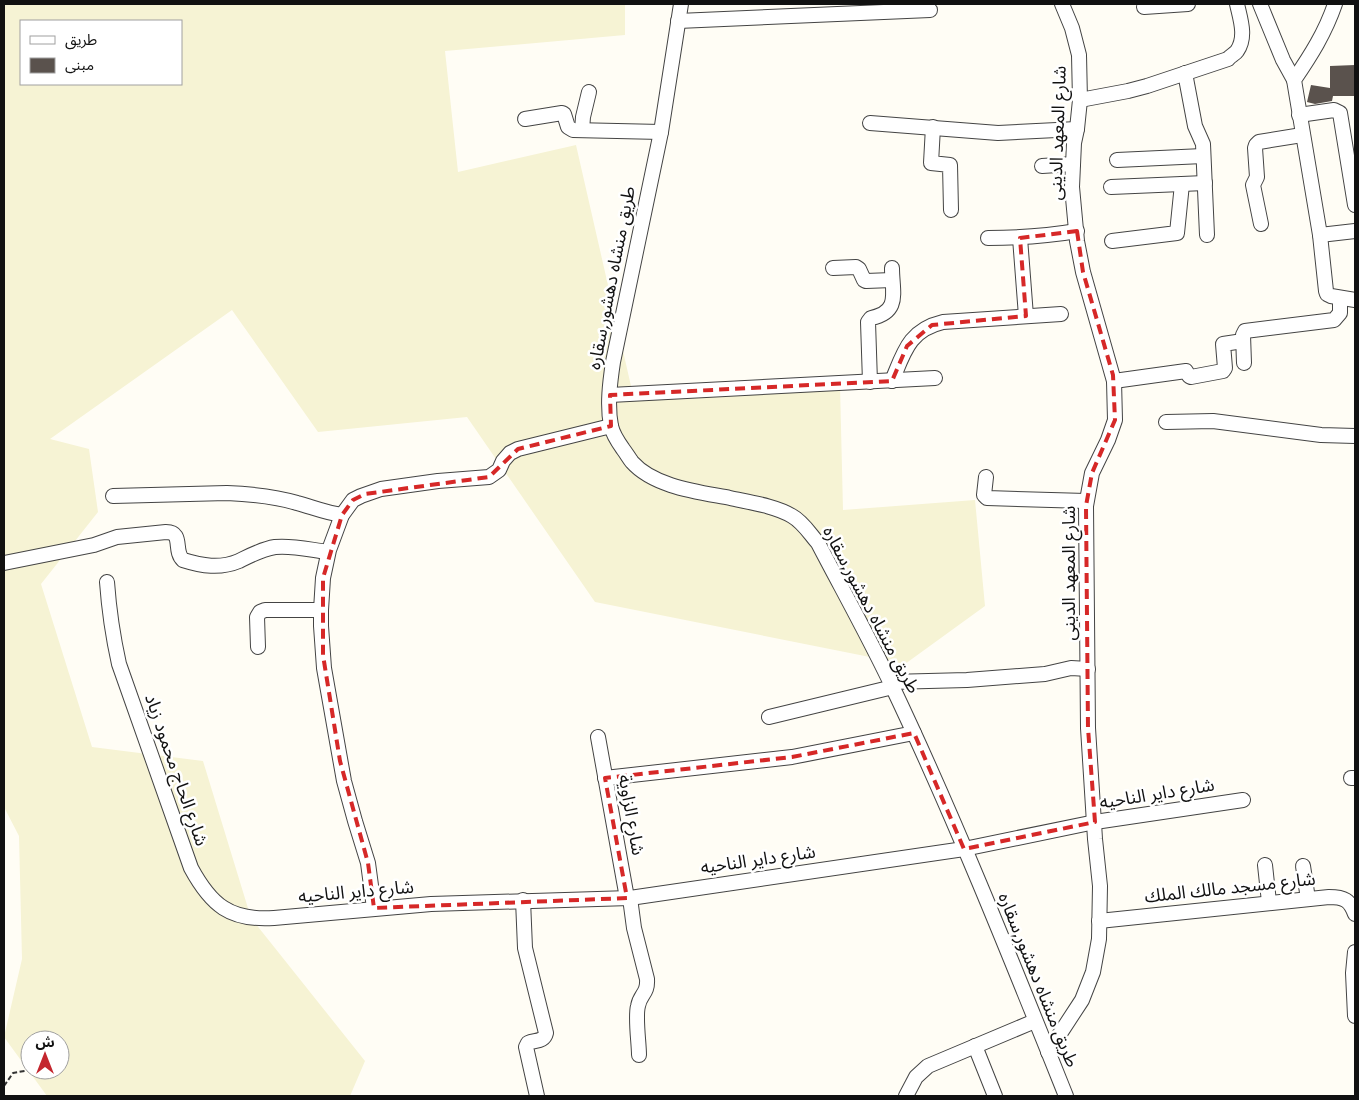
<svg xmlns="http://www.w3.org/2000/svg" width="1359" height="1100" viewBox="0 0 1359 1100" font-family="Spectral,'Noto Sans Arabic',serif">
  <rect width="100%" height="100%" fill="#fffdf5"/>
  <path fill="#f6f3d4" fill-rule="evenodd" d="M4,4H625V35L445,51L458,172L576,145L631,386H840L843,510L975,500L985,606L905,664L595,602L467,417L318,432L232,310L50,439L89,449L98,512L41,584L92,747L203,761L251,918L365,1061L350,1096H47L4,1037L22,959L19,836L4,807ZM21,21H181V84H21ZM30,1040H60V1070H30Z"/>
  <polygon fill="#5a524d" points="1355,65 1355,96 1333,96 1332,101 1315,104 1307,102 1311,85 1330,88 1330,66"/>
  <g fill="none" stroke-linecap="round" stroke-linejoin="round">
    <defs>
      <g id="minor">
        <path d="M681,4L661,132L613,362C610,382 607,405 611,426C613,435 618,442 623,449C626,453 629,458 632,462C654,487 699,492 730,498C748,502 776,506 792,516C803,522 810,534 818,543C843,591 870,639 893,688C956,821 1011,959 1066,1096"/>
        <polyline points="1260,4 1283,60 1294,80"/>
        <path d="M1335,4C1325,33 1311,55 1294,80L1320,235L1326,291L1327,294L1331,296L1355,300"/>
        <polyline points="1144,7 1188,4"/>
        <polyline points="678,21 930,10"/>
        <polyline points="1185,73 1195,126 1203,144 1207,235"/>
        <path d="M1080,100L1128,91L1147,86L1228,59C1230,56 1235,54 1237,51C1247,37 1240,18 1237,4"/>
        <polyline points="1299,115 1334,110 1340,113 1355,205"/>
        <polyline points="525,119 562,113 564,114 568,127 573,130 661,132"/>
        <polyline points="870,123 998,133 1077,129"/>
        <polyline points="933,127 931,163 950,165 951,210"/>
        <polyline points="582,130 583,117 589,92"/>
        <polyline points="1117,160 1203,156"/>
        <polyline points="1042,166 1073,164"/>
        <polyline points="1111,187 1205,183"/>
        <polyline points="1261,224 1253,185 1257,177 1255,148 1256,145 1259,142 1302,135"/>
        <polyline points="1320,235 1355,231"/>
        <path d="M988,238C1018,238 1047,236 1077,231"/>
        <polyline points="1020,238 1026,316"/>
        <polyline points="1112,241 1177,233 1182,184"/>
        <polyline points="833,268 856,267 859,269 864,280 866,281 892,280"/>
        <polyline points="1244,363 1243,335 1245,331 1334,320 1340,313 1340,298"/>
        <path d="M892,381C904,352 909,330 943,322L1061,314"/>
        <polyline points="1114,381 1186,371 1189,376 1191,377 1223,371 1225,368 1223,344 1243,341"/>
        <path d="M870,382L868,322L871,318C901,312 892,292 892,268"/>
        <polyline points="610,395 935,378"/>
        <polyline points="1166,422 1213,421 1321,435 1355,436"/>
        <polyline points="986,477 984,495 987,498 1086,501"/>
        <path d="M113,496L227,493C250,494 274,496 297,503C312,507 326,513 342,515"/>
        <path d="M4,563L94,545L117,537L166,532C184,532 173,551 183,560C202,566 220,569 239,561C251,555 262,549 275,547C292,545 311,550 328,552"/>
        <path d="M107,582C109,610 113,637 119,664L191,868C211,905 230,921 274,918L431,904L630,898L964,849L1095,822L1243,800"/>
        <polyline points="258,647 257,617 260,612 265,610 321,610"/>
        <polyline points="890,682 967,680 1045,674 1071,668 1088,669"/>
        <polyline points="769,717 893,687"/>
        <polyline points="598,737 627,898"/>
        <polyline points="605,778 792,757 914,733"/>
        <polyline points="1351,778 1355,778"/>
        <polyline points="1265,865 1269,902"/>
        <polyline points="1303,866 1308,899"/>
        <path d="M630,898L634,928L647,979C648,994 640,994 638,1006C635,1017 639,1043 639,1055"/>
        <path d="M523,900L525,948L546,1033C544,1042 535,1040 528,1043L526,1047L537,1096"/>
        <polyline points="374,908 368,863 355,821 344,781 324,668 321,626 321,610 323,578 329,550 342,515 353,500 361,496 381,489 438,481 489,477 499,470 503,461 510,453 518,449 611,426"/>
        <path d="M1099,921L1329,897C1344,897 1350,900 1355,914"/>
        <polyline points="1355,952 1353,973 1355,1016"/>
        <polyline points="975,1046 995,1096"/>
        <polyline points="1048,1052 1082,1000 1093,972 1099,939 1100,886 1095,839 1088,728 1086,506 1092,473 1108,440 1115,420 1114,381 1083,272 1077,241 1072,187 1074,143 1077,129 1080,100 1079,55 1072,28 1062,4"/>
        <polyline points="906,1096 916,1077 928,1066 1035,1021"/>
      </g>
    </defs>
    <use href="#minor" stroke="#444" stroke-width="16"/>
    <polyline stroke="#333" stroke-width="2" stroke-dasharray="5 2.5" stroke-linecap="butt" points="4,1086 13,1073 30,1070"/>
    <use href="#minor" stroke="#fff" stroke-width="14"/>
  </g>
  <path fill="none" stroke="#d62828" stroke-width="4" stroke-dasharray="10 6" stroke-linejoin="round" d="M1077,231L1083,272L1113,375L1115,420L1092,473L1086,506L1088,728L1095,822L964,849L914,733L792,757L605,778L627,898L374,908L368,863L340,761L323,655V578L342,515L353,500L365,494L489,477L518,449L611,426L610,395L892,381L907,346L932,325L1026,316L1020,238Z"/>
  <g text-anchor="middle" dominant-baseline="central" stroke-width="5" stroke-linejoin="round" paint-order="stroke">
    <g font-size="18" fill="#111" stroke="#fff">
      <text transform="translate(1058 133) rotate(-88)">شارع المعهد الدينى</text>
      <text transform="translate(612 278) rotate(-79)">طريق منشاه دهشور,سقاره</text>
      <text transform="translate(1069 573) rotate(-90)">شارع المعهد الدينى</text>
      <text transform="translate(871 610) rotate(62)">طريق منشاه دهشور,سقاره</text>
      <text transform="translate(176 770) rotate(71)">شارع الحاج محمود زياد</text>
      <text transform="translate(1157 794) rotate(-9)">شارع داير الناحيه</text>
      <text transform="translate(631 815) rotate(80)">شارع الزاوية</text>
      <text transform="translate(758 860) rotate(-8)">شارع داير الناحيه</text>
      <text transform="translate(1230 888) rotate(-6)">شارع مسجد مالك الملك</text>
      <text transform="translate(356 892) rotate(-5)">شارع داير الناحيه</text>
      <text transform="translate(1038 980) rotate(68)">طريق منشاه دهشور,سقاره</text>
    </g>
  </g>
  <rect width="1359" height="1100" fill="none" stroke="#111111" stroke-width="10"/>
  <rect x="20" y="20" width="162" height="65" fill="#ffffff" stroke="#a0a0a0"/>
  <rect x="30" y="36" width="25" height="8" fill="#ffffff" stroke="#a0a0a0"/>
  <text x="65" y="45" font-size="15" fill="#111111">طريق</text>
  <rect x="30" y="58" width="25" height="15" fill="#5a524d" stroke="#a0a0a0"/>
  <text x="65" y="70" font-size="15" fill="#111111">مبنى</text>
  <g transform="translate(45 1055)"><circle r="24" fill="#ffffff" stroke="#a0a0a0"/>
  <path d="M0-4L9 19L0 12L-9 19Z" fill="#c4262e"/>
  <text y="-8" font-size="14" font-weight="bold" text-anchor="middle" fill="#111111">ش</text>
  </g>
</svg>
